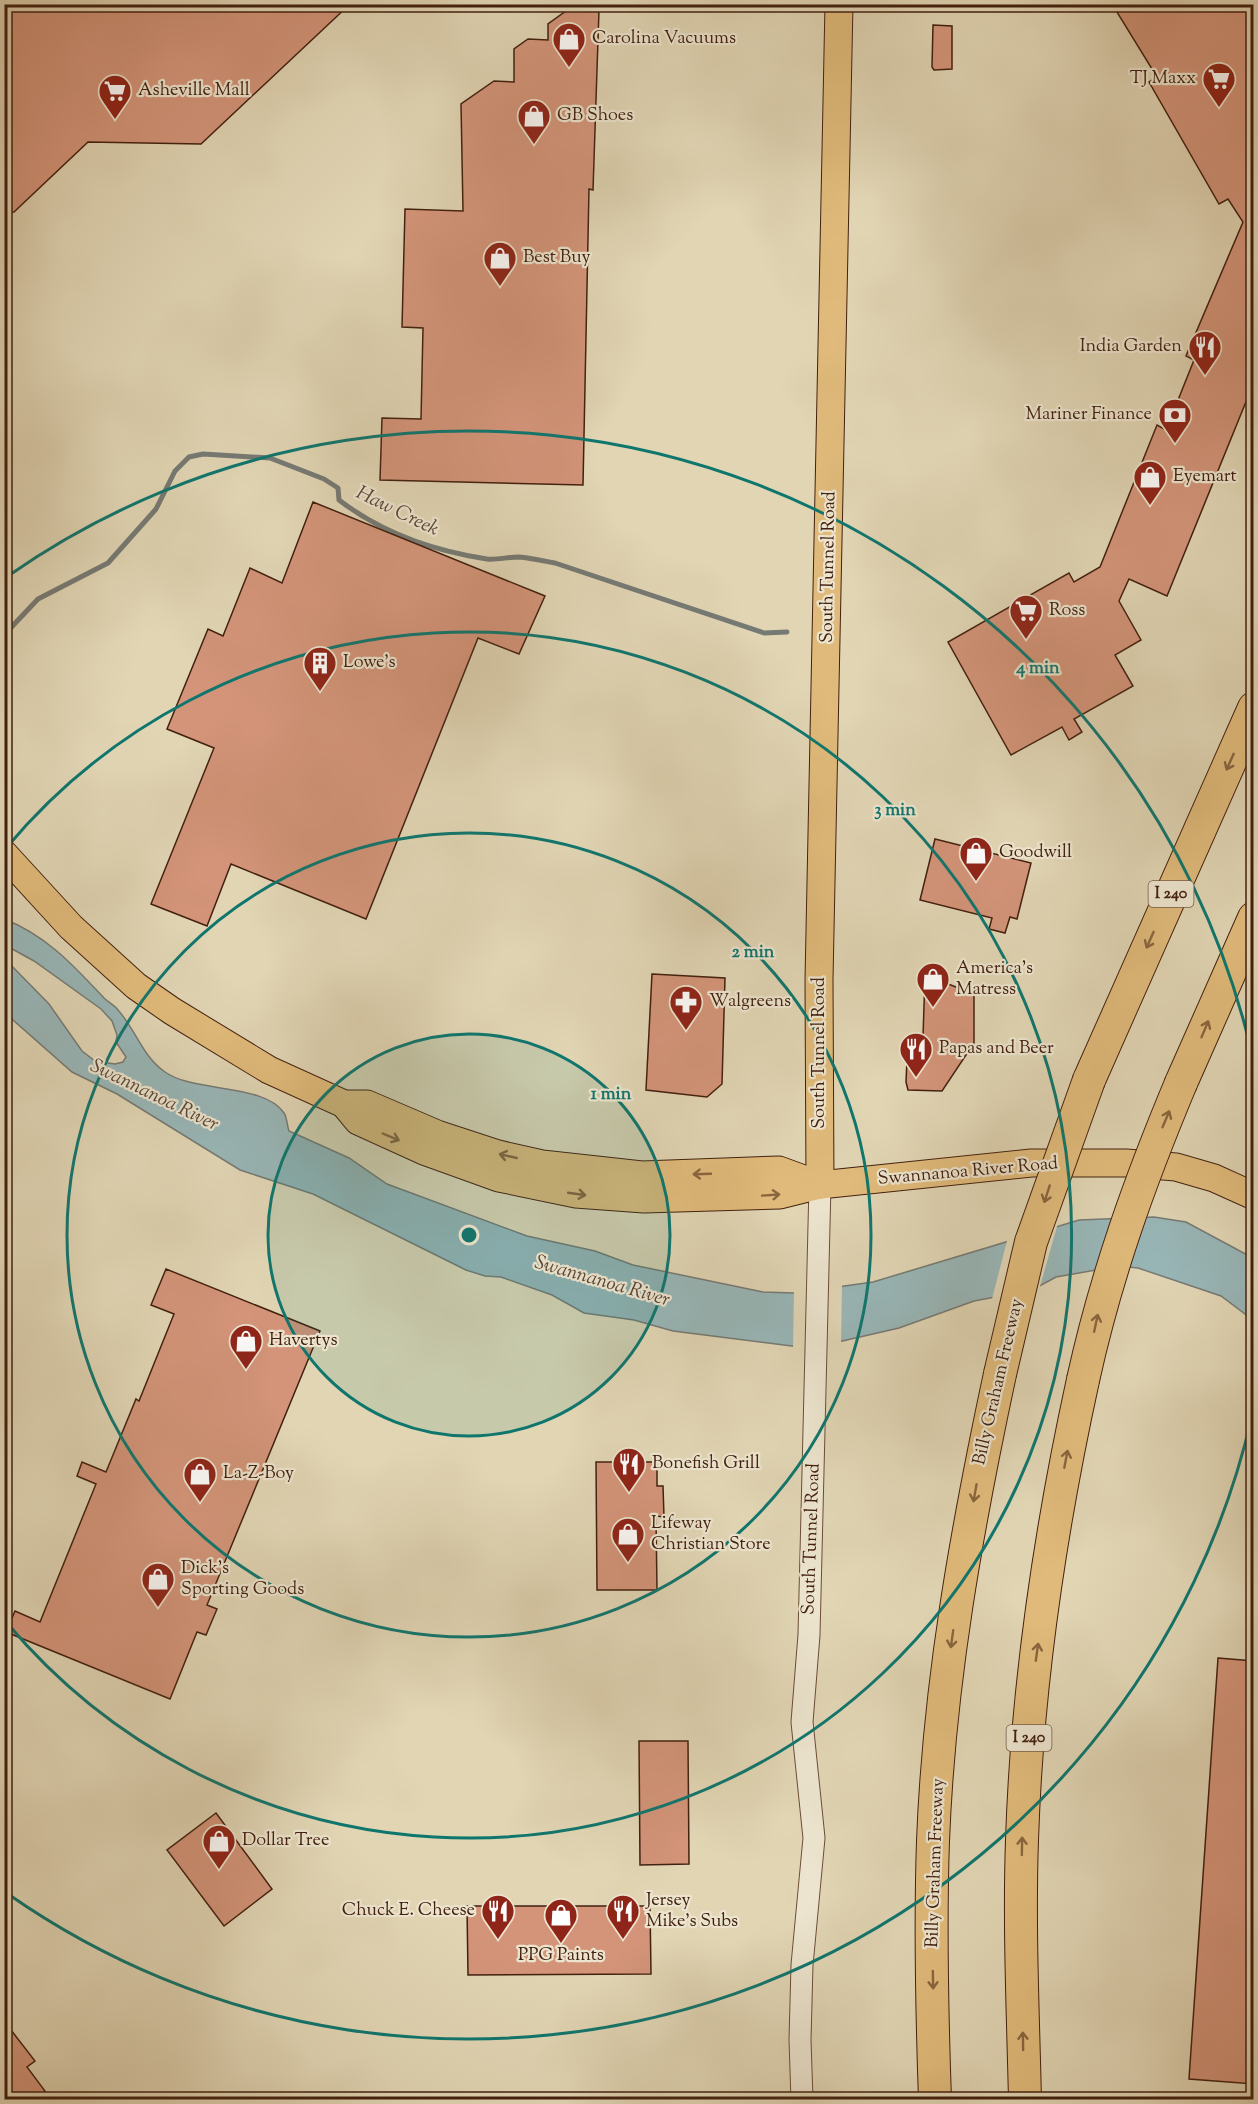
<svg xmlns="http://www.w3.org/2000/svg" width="1258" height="2104" viewBox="0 0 1258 2104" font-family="'Sorts Mill Goudy',serif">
  <rect width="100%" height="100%" fill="#e1d5b4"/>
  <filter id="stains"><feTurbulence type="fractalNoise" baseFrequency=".00333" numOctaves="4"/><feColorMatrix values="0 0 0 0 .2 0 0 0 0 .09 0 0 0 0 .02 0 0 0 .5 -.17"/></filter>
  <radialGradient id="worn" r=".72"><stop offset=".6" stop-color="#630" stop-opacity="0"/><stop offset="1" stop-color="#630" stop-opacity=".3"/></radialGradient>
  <path fill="#98b6b7" stroke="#767a74" stroke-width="1.5" d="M4,919C46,935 74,966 104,998C108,1002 114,1005 118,1010C136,1030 142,1056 165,1072C194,1093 264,1083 284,1113C287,1117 287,1126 289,1131L349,1158L387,1184L527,1236L595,1251L633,1265L763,1292L794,1293L873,1282L1079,1220L1154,1217L1186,1222L1253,1258V1320L1221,1296L1138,1268L1119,1266L1056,1277L1032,1290L974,1301L899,1328L838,1342L800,1347L673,1331L634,1320L584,1313L552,1295L501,1277L485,1276L466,1270L313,1194L240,1170L117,1094L72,1072L5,1013V959L49,1004L82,1051L95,1061L115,1064L123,1062L126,1057L116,1042L117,1035L112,1021L101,1009L34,961L5,945Z"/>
  <g fill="#e1d5b4">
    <polygon points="1058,1223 1039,1290 992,1299 1008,1237"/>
    <polygon points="842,1283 841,1344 793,1349 794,1290"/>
  </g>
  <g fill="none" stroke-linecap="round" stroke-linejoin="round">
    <path stroke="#767a74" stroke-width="5" d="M4,635L38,599L108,563L156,509L175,471L189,457L203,454L270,458L324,479L338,488L339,500C382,533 434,551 487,559C497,560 508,557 519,557C531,558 544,561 555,563L764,633L787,632"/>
  </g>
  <g fill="#d39479" stroke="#42200f" stroke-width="1.5">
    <polygon points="4,4 350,4 201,144 88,142 14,212 4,212"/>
    <polygon points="1112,4 1254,4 1254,382 1167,596 1129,579 1119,601 1141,640 1115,655 1133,686 1074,719 1082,732 1069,740 1062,727 1011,755 948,642 1069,573 1074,582 1100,567 1157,425 1166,430 1194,360 1186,356 1243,222 1228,199 1219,204 1149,82 1157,77"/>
    <polygon points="599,10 593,190 589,189 583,485 380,480 382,418 421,419 423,328 402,327 405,209 463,211 461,104 494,81 514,82 514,49 528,39 548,40 548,24 566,11"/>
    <polygon points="933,25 952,26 952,69 934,70 932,67"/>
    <polygon points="313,502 545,596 519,654 478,638 366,919 231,864 207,926 151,904 214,748 167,729 208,629 223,636 250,568 282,583"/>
    <polygon points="935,839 1031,863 1017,919 1010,917 1005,933 989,929 992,918 920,900"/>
    <polygon points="652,974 725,978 722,1084 707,1097 646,1090"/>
    <polygon points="925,975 974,994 974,1043 942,1091 908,1090 906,1082 908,1037 923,1037"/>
    <polygon points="166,1269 320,1331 207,1605 217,1609 206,1635 197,1632 170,1699 6,1632 15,1611 40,1622 96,1484 77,1476 82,1462 106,1472 136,1399 139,1401 174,1314 151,1305"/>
    <polygon points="596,1462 657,1462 657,1486 663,1486 664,1517 656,1516 657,1590 597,1590"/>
    <polygon points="1218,1658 1254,1661 1254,2084 1189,2079"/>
    <polygon points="639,1741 688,1741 689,1864 640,1865"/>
    <polygon points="216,1813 272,1889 224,1926 167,1850"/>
    <polygon points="467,1906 650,1906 651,1974 468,1975"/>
    <polygon points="4,2021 35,2061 27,2067 45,2091 34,2100 4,2100"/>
  </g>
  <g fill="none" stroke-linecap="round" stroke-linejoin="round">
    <defs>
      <polyline id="minor" points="802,2100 800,2040 802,1965 814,1838 802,1722 809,1635 820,1185"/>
      <g id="major">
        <polyline points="4,854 71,927 136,986 172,1011 269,1070 344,1104 367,1104 437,1134 498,1154 542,1164 642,1175 779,1170 820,1185"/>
        <polyline points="344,1104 358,1121 424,1151 499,1178 576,1194 644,1199 780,1195 820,1185 1031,1163 1126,1163 1176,1167 1214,1178 1254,1196"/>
        <polyline points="820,1185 819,980 839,4"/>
      </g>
      <g id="highway">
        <polyline points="1089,1080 1254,708"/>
        <polyline points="1181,1083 1254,918"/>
        <path d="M935,2100C932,2014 930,1927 933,1841C939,1683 967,1528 1000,1374"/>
        <path d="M1025,2100C1023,2013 1019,1926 1022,1840C1027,1685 1050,1531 1083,1380"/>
      </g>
    </defs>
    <use href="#minor" stroke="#6a4d38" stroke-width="23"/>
    <use href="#major" stroke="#42200f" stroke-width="29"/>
    <use href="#highway" stroke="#42200f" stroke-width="34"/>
    <use href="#minor" stroke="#ece4ce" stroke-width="21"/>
    <use href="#major" stroke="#e0ba7a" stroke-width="27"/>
    <use href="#highway" stroke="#e0ba7a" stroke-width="32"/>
    <defs>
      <g id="highway-bridge">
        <polyline points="1000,1374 1031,1242 1089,1080"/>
        <path d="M1083,1380C1106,1275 1140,1181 1181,1083"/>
      </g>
    </defs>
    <use href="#highway-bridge" stroke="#42200f" stroke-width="34" stroke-linecap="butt"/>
    <use href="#highway-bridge" stroke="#e0ba7a" stroke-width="32"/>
  </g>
  <defs><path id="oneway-shaft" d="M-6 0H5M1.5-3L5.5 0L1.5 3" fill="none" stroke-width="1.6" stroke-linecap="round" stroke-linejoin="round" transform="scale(1.5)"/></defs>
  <g stroke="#89653f">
    <use href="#oneway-shaft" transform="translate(1230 762) rotate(114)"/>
    <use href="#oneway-shaft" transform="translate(1150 940) rotate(114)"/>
    <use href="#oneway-shaft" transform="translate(1205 1029) rotate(-67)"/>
    <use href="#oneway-shaft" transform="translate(1166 1119) rotate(-67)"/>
    <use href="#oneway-shaft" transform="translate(391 1137) rotate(23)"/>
    <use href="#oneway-shaft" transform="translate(508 1156) rotate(-167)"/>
    <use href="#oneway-shaft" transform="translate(702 1174) rotate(178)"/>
    <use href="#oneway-shaft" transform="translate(577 1194) rotate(8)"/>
    <use href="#oneway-shaft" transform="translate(1047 1194) rotate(108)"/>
    <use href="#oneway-shaft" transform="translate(771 1195) rotate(-4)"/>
    <use href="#oneway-shaft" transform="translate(1096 1323) rotate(-78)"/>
    <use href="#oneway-shaft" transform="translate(1066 1459) rotate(-79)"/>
    <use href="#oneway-shaft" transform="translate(975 1493) rotate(100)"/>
    <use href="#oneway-shaft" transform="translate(952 1639) rotate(98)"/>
    <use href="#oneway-shaft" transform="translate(1037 1652) rotate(-82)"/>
    <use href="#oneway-shaft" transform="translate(1022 1846) rotate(-89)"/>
    <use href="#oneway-shaft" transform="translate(933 1980) rotate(89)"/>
    <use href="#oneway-shaft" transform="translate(1023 2041) rotate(-91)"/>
  </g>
  <circle cx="469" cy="1235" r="201" fill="#0f766e" fill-opacity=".12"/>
  <g fill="none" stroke="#0f766e" stroke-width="3">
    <circle cx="469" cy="1235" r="201"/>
    <circle cx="469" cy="1235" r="402"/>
    <path d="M7 847A603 603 0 1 1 7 1623"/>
    <path d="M1252 1416A804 804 0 0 1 8 1894M8 576A804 804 0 0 1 1252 1054"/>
  </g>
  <defs>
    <symbol id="shop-pin" viewBox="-11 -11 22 30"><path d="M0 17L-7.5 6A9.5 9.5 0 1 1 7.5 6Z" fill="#8f2418" stroke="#ece4ce"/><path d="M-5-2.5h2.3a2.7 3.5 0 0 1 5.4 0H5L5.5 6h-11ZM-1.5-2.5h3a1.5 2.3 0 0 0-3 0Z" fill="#fff"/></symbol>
    <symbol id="supermarket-pin" viewBox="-11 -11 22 30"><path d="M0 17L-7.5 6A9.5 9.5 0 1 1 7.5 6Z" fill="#8f2418" stroke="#ece4ce"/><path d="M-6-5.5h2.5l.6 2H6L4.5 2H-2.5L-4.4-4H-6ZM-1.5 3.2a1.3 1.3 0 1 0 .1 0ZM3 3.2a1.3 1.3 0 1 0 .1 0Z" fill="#fff"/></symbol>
    <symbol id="restaurant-pin" viewBox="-11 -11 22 30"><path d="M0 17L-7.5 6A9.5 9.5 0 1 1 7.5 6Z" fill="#8f2418" stroke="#ece4ce"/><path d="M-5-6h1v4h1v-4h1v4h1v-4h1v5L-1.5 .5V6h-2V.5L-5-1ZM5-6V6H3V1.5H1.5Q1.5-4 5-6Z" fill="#fff"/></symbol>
    <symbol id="bank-pin" viewBox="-11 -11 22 30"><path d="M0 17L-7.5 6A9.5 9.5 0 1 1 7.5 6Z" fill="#8f2418" stroke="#ece4ce"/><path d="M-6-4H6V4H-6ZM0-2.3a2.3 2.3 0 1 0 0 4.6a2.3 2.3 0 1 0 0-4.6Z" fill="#fff"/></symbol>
    <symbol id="building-pin" viewBox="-11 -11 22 30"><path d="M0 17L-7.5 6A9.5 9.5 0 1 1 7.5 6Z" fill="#8f2418" stroke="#ece4ce"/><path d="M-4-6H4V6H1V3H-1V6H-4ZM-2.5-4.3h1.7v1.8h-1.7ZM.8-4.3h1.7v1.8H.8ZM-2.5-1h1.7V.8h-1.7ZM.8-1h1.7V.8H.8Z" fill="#fff"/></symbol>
    <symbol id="pharmacy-pin" viewBox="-11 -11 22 30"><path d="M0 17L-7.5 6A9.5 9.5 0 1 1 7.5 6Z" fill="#8f2418" stroke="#ece4ce"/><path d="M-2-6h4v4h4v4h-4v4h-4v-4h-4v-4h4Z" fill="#fff"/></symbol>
  </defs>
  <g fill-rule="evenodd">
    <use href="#shop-pin" x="550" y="20" width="38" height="52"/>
    <use href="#supermarket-pin" x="1200" y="60" width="38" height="52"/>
    <use href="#supermarket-pin" x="96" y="72" width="38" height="52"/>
    <use href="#shop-pin" x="515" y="97" width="38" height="52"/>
    <use href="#shop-pin" x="481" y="239" width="38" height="52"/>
    <use href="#restaurant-pin" x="1186" y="328" width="38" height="52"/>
    <use href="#bank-pin" x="1156" y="396" width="38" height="52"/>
    <use href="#shop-pin" x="1131" y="458" width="38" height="52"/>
    <use href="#supermarket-pin" x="1007" y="592" width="38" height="52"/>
    <use href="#building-pin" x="301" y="644" width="38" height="52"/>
    <use href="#shop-pin" x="957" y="834" width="38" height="52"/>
    <use href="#shop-pin" x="914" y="960" width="38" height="52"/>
    <use href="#pharmacy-pin" x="667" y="983" width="38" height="52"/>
    <use href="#restaurant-pin" x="897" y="1030" width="38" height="52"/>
    <use href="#shop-pin" x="227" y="1322" width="38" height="52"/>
    <use href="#restaurant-pin" x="610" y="1445" width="38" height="52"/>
    <use href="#shop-pin" x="181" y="1455" width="38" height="52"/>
    <use href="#shop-pin" x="609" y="1515" width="38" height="52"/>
    <use href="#shop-pin" x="139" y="1560" width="38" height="52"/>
    <use href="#shop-pin" x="200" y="1822" width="38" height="52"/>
    <use href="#restaurant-pin" x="479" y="1892" width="38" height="52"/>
    <use href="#restaurant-pin" x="604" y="1892" width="38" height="52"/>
    <use href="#shop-pin" x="542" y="1896" width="38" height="52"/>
  </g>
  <g text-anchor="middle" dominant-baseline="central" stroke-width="4.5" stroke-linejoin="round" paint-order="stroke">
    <g fill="#ece4ce" stroke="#755b48" stroke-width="1.5">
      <rect x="1148.5" y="881" width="45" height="26" rx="4.5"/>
      <rect x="1006.5" y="1725" width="45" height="26" rx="4.5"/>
    </g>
    <g font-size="16" font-weight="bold" fill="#42200f">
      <text x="1171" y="894">I 240</text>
      <text x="1029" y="1738">I 240</text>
    </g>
    <g font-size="18" fill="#42200f" stroke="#ece4ce" text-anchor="start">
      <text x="592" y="39">Carolina Vacuums</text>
      <text x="1196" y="79" text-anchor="end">TJ Maxx</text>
      <text x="138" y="91">Asheville Mall</text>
      <text x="557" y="116">GB Shoes</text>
      <text x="523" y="258">Best Buy</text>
      <text x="1182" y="347" text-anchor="end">India Garden</text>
      <text x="1152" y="415" text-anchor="end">Mariner Finance</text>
      <text x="1173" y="477">Eyemart</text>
      <text x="1049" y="611">Ross</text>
      <text x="343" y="663">Lowe's</text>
      <text x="999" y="853">Goodwill</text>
      <text x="956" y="969">America's<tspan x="956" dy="21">Matress</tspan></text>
      <text x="709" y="1002">Walgreens</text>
      <text x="939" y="1049">Papas and Beer</text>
      <text x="269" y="1341">Havertys</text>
      <text x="652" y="1464">Bonefish Grill</text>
      <text x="223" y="1474">La-Z-Boy</text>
      <text x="651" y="1524">Lifeway<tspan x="651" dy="21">Christian Store</tspan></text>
      <text x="181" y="1569">Dick's<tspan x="181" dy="21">Sporting Goods</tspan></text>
      <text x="242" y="1841">Dollar Tree</text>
      <text x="646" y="1901">Jersey<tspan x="646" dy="21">Mike's Subs</tspan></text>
      <text x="475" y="1911" text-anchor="end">Chuck E. Cheese</text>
      <text x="561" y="1956" text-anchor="middle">PPG Paints</text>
    </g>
    <g font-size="18" fill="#42200f" stroke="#ece4ce">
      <text transform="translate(829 567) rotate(-89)">South Tunnel Road</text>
      <text transform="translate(820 1053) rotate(-90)">South Tunnel Road</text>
      <text transform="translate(968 1172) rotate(-5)">Swannanoa River Road</text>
      <text transform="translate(999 1382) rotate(-77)">Billy Graham Freeway</text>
      <text transform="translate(812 1539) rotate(-88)">South Tunnel Road</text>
      <text transform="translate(936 1863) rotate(-88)">Billy Graham Freeway</text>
    </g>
    <g font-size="20" font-style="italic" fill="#584639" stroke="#ece4ce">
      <text transform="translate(397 512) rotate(26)">Haw Creek</text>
      <text transform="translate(154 1096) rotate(26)">Swannanoa River</text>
      <text transform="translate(602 1282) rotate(16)">Swannanoa River</text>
    </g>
  </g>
  <circle cx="469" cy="1235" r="9" fill="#0f766e" stroke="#ece4ce" stroke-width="3"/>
  <g font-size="18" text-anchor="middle" font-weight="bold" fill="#0f766e" stroke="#ece4ce" stroke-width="4.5" stroke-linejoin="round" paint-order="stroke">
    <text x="1038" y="673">4 min</text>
    <text x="895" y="815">3 min</text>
    <text x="753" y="957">2 min</text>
    <text x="611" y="1099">1 min</text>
  </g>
  <rect width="1258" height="2104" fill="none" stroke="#e1d5b4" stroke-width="24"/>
  <rect x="6" y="6" width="1246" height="2092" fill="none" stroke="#42200f" stroke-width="3"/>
  <rect x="12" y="12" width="1234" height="2080" fill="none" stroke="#42200f" stroke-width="1.5"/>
  <rect width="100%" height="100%" filter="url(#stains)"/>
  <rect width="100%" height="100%" fill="url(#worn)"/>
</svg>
